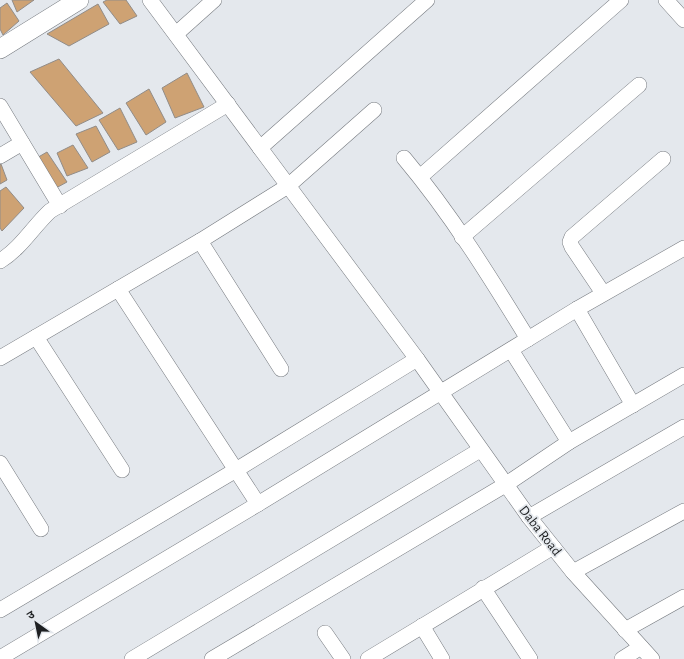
<svg xmlns="http://www.w3.org/2000/svg" width="684" height="659" viewBox="0 0 684 659" font-family="'Alegreya Sans','Noto Sans Devanagari',sans-serif">
  <rect width="100%" height="100%" fill="#e4e8ed"/>
  <g fill="#cea273" stroke="#918c88">
    <polygon points="12,0 34,0 17,12"/>
    <polygon points="107,0 126,0 137,16 120,24 103,2"/>
    <polygon points="7,3 19,21 3,35 0,29 0,8"/>
    <polygon points="98,4 109,24 69,46 47,34"/>
    <polygon points="59,59 103,113 76,126 30,72"/>
    <polygon points="187,73 204,107 175,118 162,88"/>
    <polygon points="149,89 166,122 146,135 126,103"/>
    <polygon points="120,108 137,142 118,150 99,120"/>
    <polygon points="96,126 110,152 92,162 76,134"/>
    <polygon points="73,145 88,168 67,176 57,153"/>
    <polygon points="47,152 67,182 56,188 35,159"/>
    <polygon points="1,164 7,180 0,184 0,165"/>
    <polygon points="6,187 24,208 2,231 0,228 0,191"/>
  </g>
  <g fill="none" stroke-linecap="round" stroke-linejoin="round">
    <defs>
      <g id="minor">
        <polyline points="150,0 417,359 529,517 573,572 652,659"/>
        <polyline points="666,0 684,20"/>
        <polyline points="176,34 214,0"/>
        <polyline points="0,106 60,206"/>
        <polyline points="260,148 427,0"/>
        <polyline points="0,156 22,143"/>
        <path d="M404,158C451,214 490,277 528,339"/>
        <polyline points="420,177 621,0"/>
        <polyline points="462,237 639,85"/>
        <polyline points="200,241 281,369"/>
        <path d="M0,261C21,248 32,228 50,211L228,104"/>
        <polyline points="118,289 258,504"/>
        <polyline points="603,293 572,247 570,242 572,237 663,159"/>
        <polyline points="577,309 633,405"/>
        <polyline points="36,337 122,470"/>
        <polyline points="511,350 569,442"/>
        <polyline points="0,358 200,241 288,186 374,110"/>
        <polyline points="0,463 41,529"/>
        <polyline points="529,517 684,427"/>
        <polyline points="573,572 684,511"/>
        <polyline points="483,588 530,659"/>
        <polyline points="0,610 236,470 417,359"/>
        <polyline points="422,626 442,659"/>
        <polyline points="625,630 684,597"/>
        <polyline points="325,633 343,659"/>
        <polyline points="0,658 258,504 577,309 684,248"/>
        <polyline points="132,659 480,450"/>
        <polyline points="212,659 505,485 569,442 684,375"/>
        <polyline points="368,659 553,547"/>
        <polyline points="622,659 641,647"/>
      </g>
      <polyline id="tertiary" points="0,49 79,0"/>
    </defs>
    <use href="#minor" stroke="#777b80" stroke-width="16"/>
    <use href="#tertiary" stroke="#777b80" stroke-width="20"/>
    <use href="#minor" stroke="#fff" stroke-width="15"/>
    <use href="#tertiary" stroke="#fff" stroke-width="19"/>
  </g>
  <g text-anchor="middle" dominant-baseline="central" stroke-width="3.5" stroke-linejoin="round" paint-order="stroke">
    <g font-size="14" fill="#1e2022" stroke="#e4e8ed">
      <text transform="translate(540 531) rotate(52)">Daba Road</text>
    </g>
  </g>
  <g transform="translate(36 623) rotate(327)" stroke="#e4e8ed" stroke-width="3" paint-order="stroke">
  <path d="M0-3L7 15L0 10L-7 15Z" fill="#1e2022"/>
  <text y="-6" font-size="11" font-weight="bold" text-anchor="middle" fill="#1e2022">उ</text>
  </g>
</svg>
